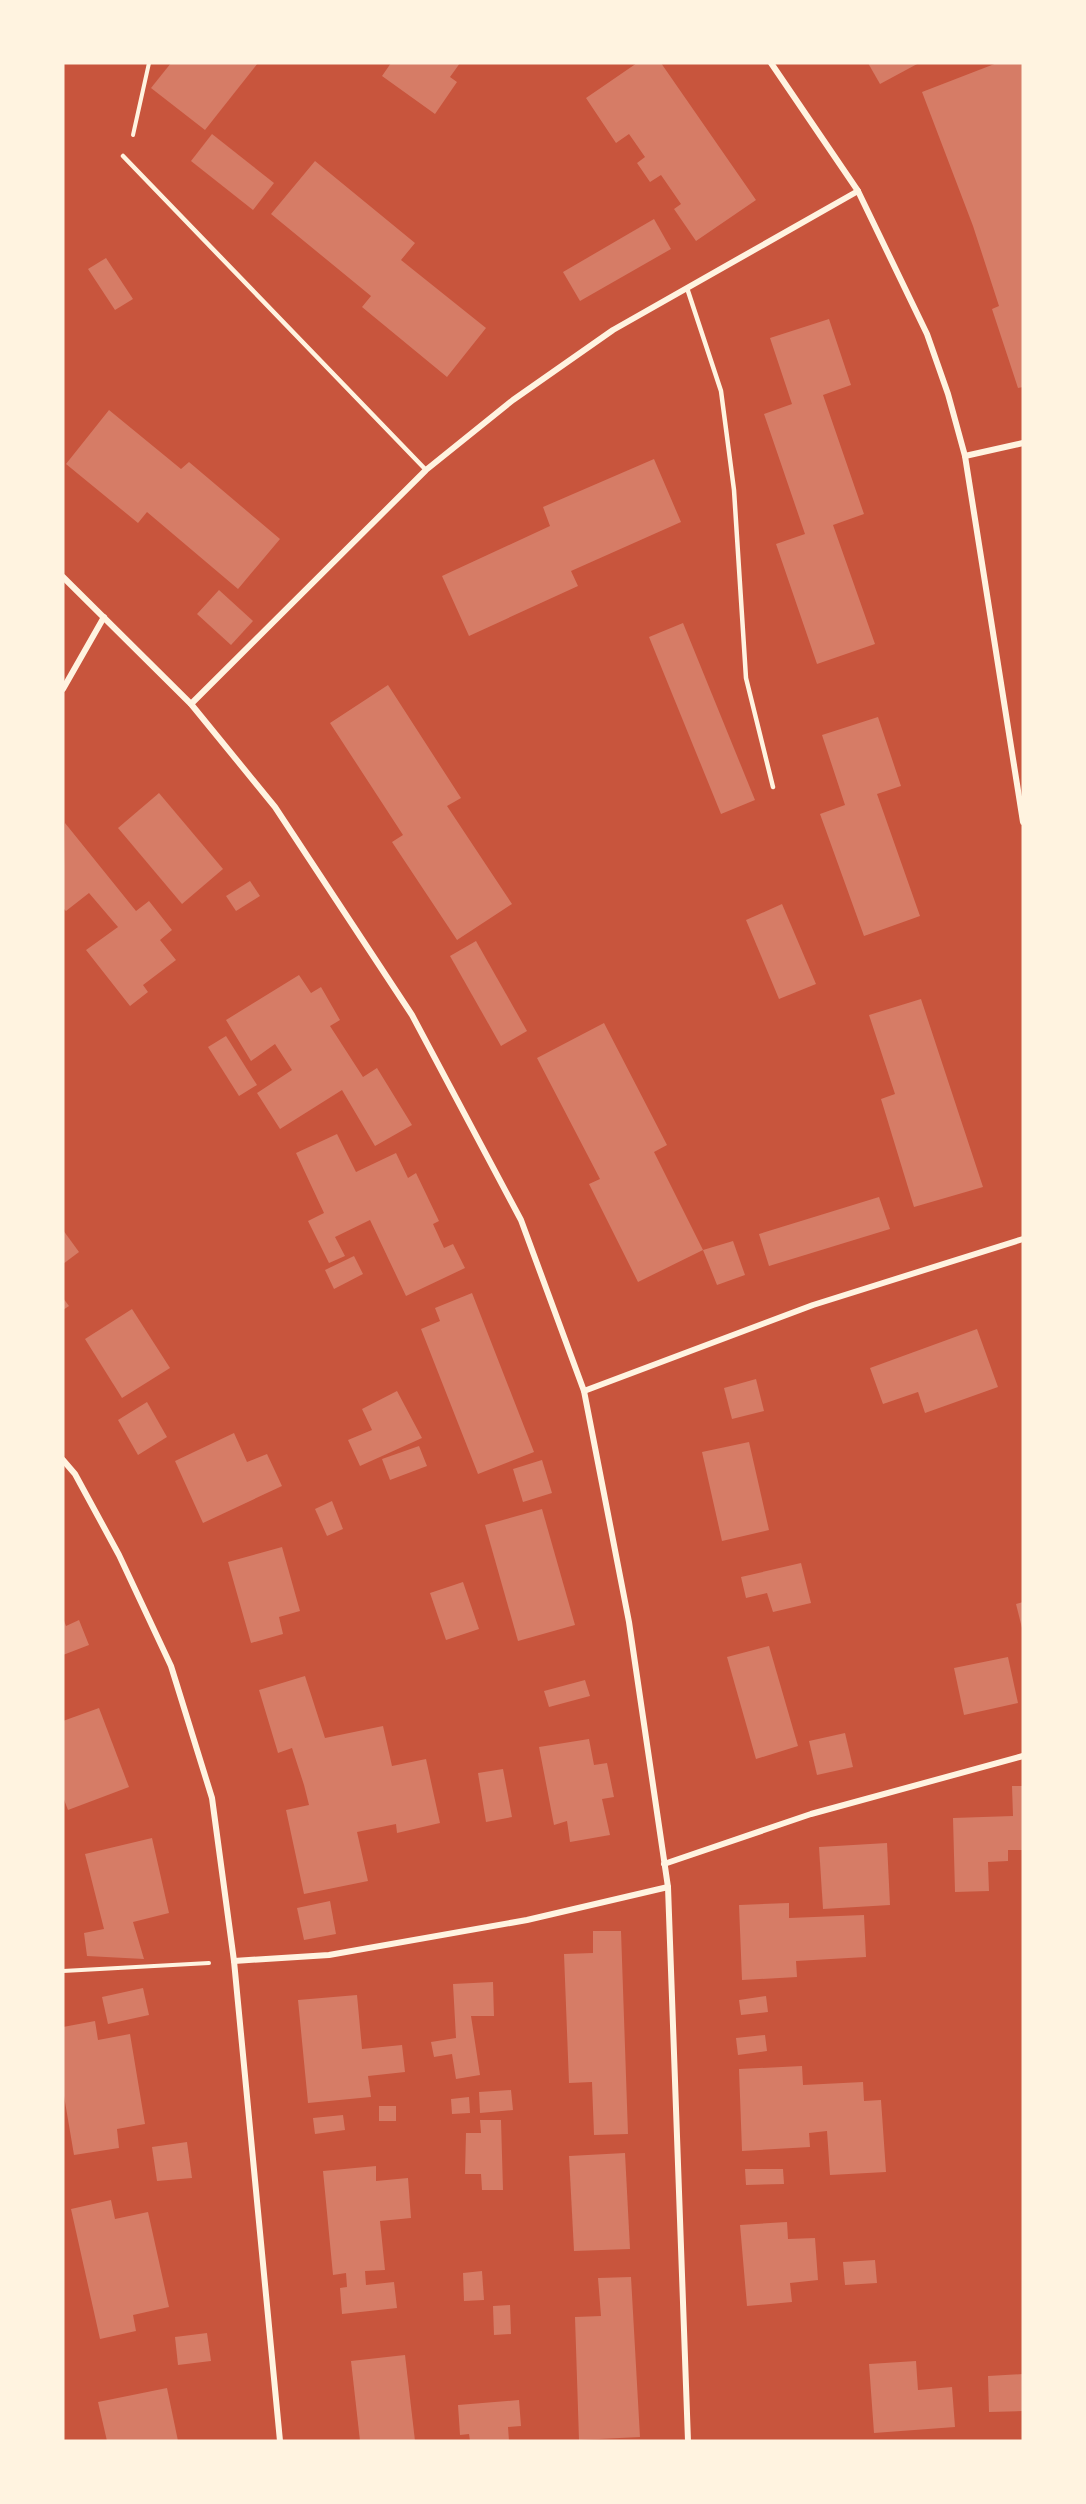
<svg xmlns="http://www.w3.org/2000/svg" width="1086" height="2504" viewBox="0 0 1086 2504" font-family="'Open Sans',sans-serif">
  <rect width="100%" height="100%" fill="#c8553d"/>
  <g fill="#d67c66">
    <polygon points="171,63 258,63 205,130 151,88"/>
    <polygon points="391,63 460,63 450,77 457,82 435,114 382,76"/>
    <polygon points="637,63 661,63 756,200 696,241 674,209 681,204 661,175 650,182 637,163 645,157 629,134 616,143 586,98"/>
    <polygon points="868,63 919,63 880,84"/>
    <polygon points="997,63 1023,63 1023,387 1018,388 992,309 999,306 973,226 922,92"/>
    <polygon points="212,134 274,183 253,210 191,161"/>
    <polygon points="315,161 415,243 401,260 486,328 447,377 362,307 371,296 271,214"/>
    <polygon points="654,219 671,249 580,301 563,272"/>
    <polygon points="106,258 133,299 115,310 88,269"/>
    <polygon points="829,319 851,385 823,395 864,514 833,525 875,644 817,664 776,544 805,534 764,414 792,404 770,338"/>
    <polygon points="109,410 181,469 189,462 280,539 238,589 147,512 138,523 66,464"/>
    <polygon points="654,459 681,522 571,571 578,586 469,636 442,576 550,526 543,507"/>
    <polygon points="219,590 253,621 231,645 197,614"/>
    <polygon points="683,623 755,800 721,814 649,637"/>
    <polygon points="388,685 461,798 447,806 512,904 457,940 392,842 403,835 330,723"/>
    <polygon points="878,717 901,786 877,794 920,916 864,936 820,814 845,805 822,735"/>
    <polygon points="159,793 223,869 182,904 118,828"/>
    <polygon points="65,823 136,911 149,901 172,930 160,940 176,960 143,985 148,992 130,1006 86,950 118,927 89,893 66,911 63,908"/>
    <polygon points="250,881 260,896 236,911 226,896"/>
    <polygon points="782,904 816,984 779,999 746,920"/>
    <polygon points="476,941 527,1031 501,1046 450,956"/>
    <polygon points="299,975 311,993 321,987 340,1020 330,1026 363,1077 377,1068 412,1125 375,1146 342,1090 280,1129 257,1093 292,1070 275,1044 251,1061 226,1020"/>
    <polygon points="921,999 983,1187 914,1207 881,1099 895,1094 869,1015"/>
    <polygon points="604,1023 667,1145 654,1152 703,1250 638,1282 589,1184 600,1179 537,1058"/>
    <polygon points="226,1036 257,1085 239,1096 208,1047"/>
    <polygon points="337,1134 356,1172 396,1153 408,1178 416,1173 439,1221 433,1224 444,1248 453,1244 465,1268 406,1296 370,1220 335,1237 345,1256 329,1263 308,1221 324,1213 296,1153"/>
    <polygon points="879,1197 890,1229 769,1266 759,1234"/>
    <polygon points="63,1230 79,1252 63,1264"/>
    <polygon points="733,1241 745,1275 717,1285 703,1250"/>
    <polygon points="354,1256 363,1274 334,1289 325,1270"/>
    <polygon points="472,1293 534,1452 478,1474 421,1329 440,1321 435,1308"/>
    <polygon points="63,1298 69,1306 63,1310"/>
    <polygon points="132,1309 170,1368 122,1398 85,1339"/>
    <polygon points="977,1329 998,1387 925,1413 918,1392 883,1404 870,1368"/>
    <polygon points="756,1379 764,1411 732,1419 724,1388"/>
    <polygon points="397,1391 422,1438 360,1466 348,1440 372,1430 362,1409"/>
    <polygon points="147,1402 167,1437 138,1455 118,1420"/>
    <polygon points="234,1433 247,1462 267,1454 282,1486 203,1523 175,1461"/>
    <polygon points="749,1442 769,1530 722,1541 702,1452"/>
    <polygon points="419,1446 427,1466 390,1480 382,1459"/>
    <polygon points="542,1460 552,1493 523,1502 513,1469"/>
    <polygon points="332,1501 343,1529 327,1536 315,1509"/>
    <polygon points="542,1509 575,1625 518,1641 485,1525"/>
    <polygon points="282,1547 300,1611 279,1617 283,1634 251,1643 228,1562"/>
    <polygon points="801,1563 811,1603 773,1612 767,1593 746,1598 741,1577"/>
    <polygon points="463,1582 479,1629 446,1640 430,1593"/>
    <polygon points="1023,1602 1023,1628 1022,1628 1016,1604"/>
    <polygon points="63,1618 66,1626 79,1620 89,1645 63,1655"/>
    <polygon points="769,1646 798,1746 756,1759 727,1657"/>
    <polygon points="1008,1657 1018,1703 964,1715 954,1668"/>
    <polygon points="305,1676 325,1738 383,1726 392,1766 426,1759 440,1823 397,1833 396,1824 357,1832 368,1881 304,1894 286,1810 309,1805 304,1785 292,1748 278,1753 259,1690"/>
    <polygon points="585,1680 590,1696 549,1707 544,1691"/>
    <polygon points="99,1708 129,1787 68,1810 63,1797 63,1721"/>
    <polygon points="845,1733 853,1767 817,1775 809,1741"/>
    <polygon points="589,1739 594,1765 607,1763 614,1797 602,1799 610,1835 570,1842 567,1821 554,1825 539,1747"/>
    <polygon points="503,1769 512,1817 486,1822 478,1773"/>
    <polygon points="1012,1786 1023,1786 1023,1850 1008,1850 1008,1861 988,1862 989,1891 955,1892 953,1818 1013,1816"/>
    <polygon points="152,1838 169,1913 133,1922 144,1959 87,1956 84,1933 104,1929 85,1854"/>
    <polygon points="887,1843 890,1905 823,1909 819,1847"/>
    <polygon points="330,1901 336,1934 304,1940 297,1908"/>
    <polygon points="789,1903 789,1918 864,1915 866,1957 796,1961 797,1977 742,1980 739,1905"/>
    <polygon points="593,1931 621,1931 628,2134 594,2135 592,2082 569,2083 564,1954 593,1953"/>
    <polygon points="493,1982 494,2016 471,2016 480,2075 456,2079 452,2054 434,2057 431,2042 456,2038 453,1984"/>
    <polygon points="143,1988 149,2015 108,2024 102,1997"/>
    <polygon points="357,1995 362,2049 402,2045 405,2072 368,2076 371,2097 308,2103 298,2000"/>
    <polygon points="766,1996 768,2012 741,2015 739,2000"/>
    <polygon points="95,2021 98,2040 130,2034 145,2124 117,2129 119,2148 74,2155 63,2090 63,2027"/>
    <polygon points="765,2035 767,2051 738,2055 736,2038"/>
    <polygon points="802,2066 803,2085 863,2082 864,2101 881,2100 886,2172 830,2175 827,2131 809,2133 810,2147 742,2151 739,2069"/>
    <polygon points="511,2090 513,2110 480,2113 479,2092"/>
    <polygon points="469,2097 470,2113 452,2114 451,2099"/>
    <rect x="379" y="2106" width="17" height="15"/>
    <polygon points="343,2115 345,2130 315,2134 313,2118"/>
    <polygon points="480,2120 501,2120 503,2190 482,2190 481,2174 465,2174 466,2133 481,2133"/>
    <polygon points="187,2142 192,2178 157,2181 152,2147"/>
    <polygon points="625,2153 630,2249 574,2251 569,2156"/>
    <polygon points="376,2166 376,2181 408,2178 411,2218 380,2221 385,2270 365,2271 366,2285 394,2282 397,2308 342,2314 340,2288 347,2287 346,2273 333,2275 323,2171"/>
    <polygon points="745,2169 783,2169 784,2184 746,2185"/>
    <polygon points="111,2200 115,2219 148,2212 169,2307 133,2315 136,2331 100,2339 71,2209"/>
    <polygon points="787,2222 788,2239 815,2238 818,2280 790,2283 792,2302 747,2306 740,2225"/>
    <polygon points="875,2260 877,2283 845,2285 843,2262"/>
    <polygon points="482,2271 484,2300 464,2301 463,2273"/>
    <polygon points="631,2277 640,2437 579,2440 575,2317 601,2316 598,2278"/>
    <polygon points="510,2305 511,2334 494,2335 493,2306"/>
    <polygon points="207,2333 211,2361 178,2365 175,2337"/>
    <polygon points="405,2355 415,2441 360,2441 351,2361"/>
    <polygon points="916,2361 918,2390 952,2387 955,2427 874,2433 869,2364"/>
    <polygon points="1023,2374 1023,2411 989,2412 988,2376"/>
    <polygon points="167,2388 178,2441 107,2441 98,2402"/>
    <polygon points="519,2400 521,2426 508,2427 509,2441 470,2441 469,2434 460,2435 458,2405"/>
  </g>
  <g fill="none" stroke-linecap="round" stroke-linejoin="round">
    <g stroke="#fff3e0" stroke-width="4">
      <polyline points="133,135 149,63"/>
      <polyline points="63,1971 209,1963"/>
    </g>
    <g stroke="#fff3e0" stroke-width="4.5">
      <polyline points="123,156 426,470"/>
      <polyline points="687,288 721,391 734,490 746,678 773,787"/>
    </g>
    <g stroke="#fff3e0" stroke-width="6">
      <polyline points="771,63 858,191 927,334 948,394 965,456 1023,822"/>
      <polyline points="965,456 1023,443"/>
      <polyline points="63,577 191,704 275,807 412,1015 521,1220 584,1391 629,1622 668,1887 688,2441"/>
      <polyline points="63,689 104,617"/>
      <polyline points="191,704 426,470 513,400 613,330 858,191"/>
      <polyline points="584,1391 813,1305 1023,1239"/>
      <polyline points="63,1460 75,1474 119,1555 171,1666 212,1798 234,1961 280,2441"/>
      <polyline points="664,1864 811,1814 1023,1756"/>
      <polyline points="234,1961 329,1955 527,1920 668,1887"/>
    </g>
  </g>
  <rect width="1086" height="2504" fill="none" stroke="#fff3e0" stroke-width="129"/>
</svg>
